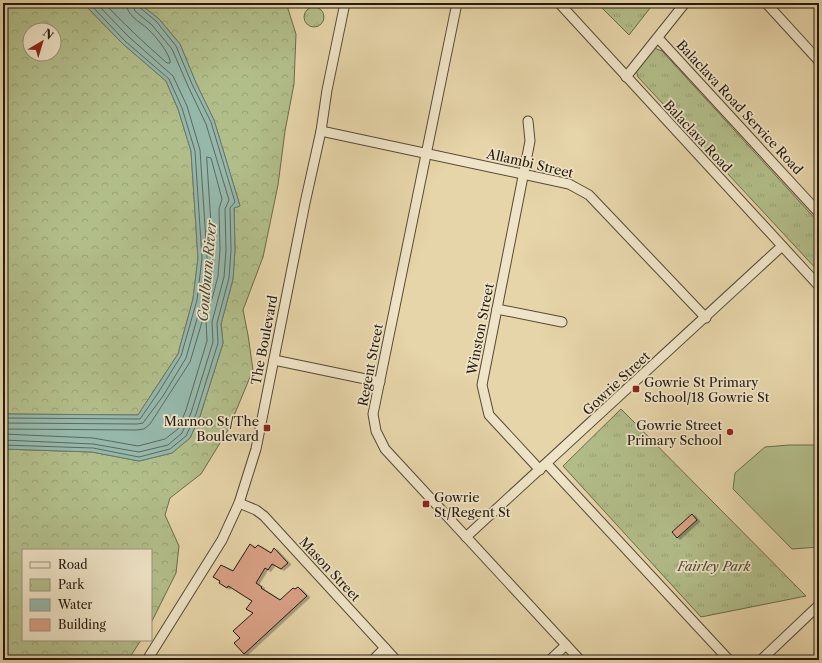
<svg xmlns="http://www.w3.org/2000/svg" width="822" height="663" viewBox="0 0 822 663" font-family="'Libre Caslon Text',serif">
  <defs>
    <pattern id="forest-crowns" width="20" height="18" patternUnits="userSpaceOnUse"><rect width="20" height="18" fill="#b2be8a"/><path d="M2 6a3 3 0 1 1 6 0M12 15a3 3 0 1 1 6 0" fill="none" stroke="#99a376"/></pattern>
    <pattern id="park-tufts" width="24" height="20" patternUnits="userSpaceOnUse"><rect width="24" height="20" fill="#b2be8a"/><path d="M3 7l-1-3M5 7V3M7 7l1-3M15 17l-1-3M17 17v-4M19 17l1-3" fill="none" stroke="#99a376"/></pattern>
    <filter id="shadow"><feDropShadow dx="3" dy="1.5" stdDeviation="0" flood-color="#0004"/></filter>
  </defs>
  <rect width="100%" height="100%" fill="#e6d5a9"/>
  <filter id="stains"><feTurbulence type="fractalNoise" baseFrequency=".005" numOctaves="4"/><feColorMatrix values="0 0 0 0 .2 0 0 0 0 .09 0 0 0 0 .02 0 0 0 .5 -.17"/></filter>
  <radialGradient id="worn" r=".72"><stop offset=".6" stop-color="#630" stop-opacity="0"/><stop offset="1" stop-color="#630" stop-opacity=".3"/></radialGradient>
  <polygon fill="#b2be8a" stroke="#6a6c4c" points="789,445 819,445 819,547 792,549 733,489 735,473 765,447"/>
  <g fill="url(#forest-crowns)" stroke="#6a6c4c" fill-rule="evenodd">
    <path d="M3,3H83L123,44L166,81L178,109L191,151L198,258L193,299L178,354L138,415L3,414ZM30,30H54V54H30Z"/>
    <polygon points="139,3 288,3 288,9 296,34 294,84 285,131 278,185 263,257 243,310 248,335 253,370 228,430 201,474 170,498 165,515 179,546 176,573 151,623 151,550 23,550 23,640 141,640 128,660 3,660 3,449 92,452 139,461 172,453 190,438 200,416 223,343 221,324 233,279 235,250 234,208 240,206 214,120 196,83 180,44 159,19"/>
  </g>
  <g fill="url(#park-tufts)" stroke="#6a6c4c">
    <polygon points="597,3 654,3 629,35"/>
    <circle cx="314" cy="17" r="10"/>
    <polygon points="654,48 662,51 819,223 819,272 638,77 636,70"/>
    <polygon points="621,409 806,596 701,617 563,466"/>
  </g>
  <polygon fill="#96b8ab" stroke="#68796d" points="83,3 139,3 159,19 180,44 196,83 214,120 240,206 234,208 235,250 233,279 221,324 223,343 200,416 190,438 172,453 139,461 92,452 3,449 3,414 138,415 178,354 193,299 198,258 191,151 178,109 166,81 123,44"/>
  <g fill="none" stroke-linecap="round" stroke-linejoin="round">
    <g stroke="#5c695d" stroke-width="1">
      <path d="M104,3C124,24 145,44 167,63H170V60C166,49 157,38 148,29C139,21 127,16 126,3"/>
      <polygon points="207,157 211,158 222,199 219,209 220,250 218,276 212,299 210,300 208,298 213,257"/>
      <polyline points="3,418 140,419 158,393 181,356 197,300 202,258 195,151 182,108 169,79 125,41 89,3"/>
      <polyline points="3,423 137,424 143,423 163,396 186,358 202,301 207,257 200,150 187,106 173,76 129,37 96,3"/>
      <polyline points="3,429 137,430 144,429 150,424 190,362 202,322 204,320 206,321 207,341 186,410 178,429 165,439 138,446 93,438 3,434"/>
      <polyline points="3,440 93,444 139,452 168,445 182,433 191,413 213,342 212,322 224,277 226,250 225,209 229,200 206,124 188,86 172,49 152,25 135,11 132,3"/>
      <polyline points="3,445 93,448 139,457 170,449 186,436 196,414 218,343 217,323 229,278 231,250 230,208 235,202 211,122 192,84 176,46 156,21 139,7 137,3"/>
    </g>
  </g>
  <g fill="#daa186" stroke="#231a0f" filter="url(#shadow)">
    <polygon points="692,514 697,520 677,538 672,532"/>
    <polygon points="250,544 255,548 258,545 271,553 274,548 288,563 281,569 272,564 268,570 265,568 256,583 262,587 261,588 280,600 293,588 295,589 298,587 307,596 244,654 234,643 240,638 233,631 253,613 246,609 252,601 230,587 228,586 227,588 219,583 220,581 213,577 221,565 233,571"/>
  </g>
  <g fill="none" stroke-linecap="round" stroke-linejoin="round">
    <defs>
      <g id="minor">
        <polyline points="457,3 373,414 376,431 385,449 580,660"/>
        <polyline points="559,3 819,286"/>
        <polyline points="766,3 819,61"/>
        <polyline points="658,38 819,213"/>
        <polyline points="626,77 685,3"/>
        <polyline points="528,121 530,141 482,385 489,415 540,470"/>
        <polyline points="321,131 569,184 589,195 706,318"/>
        <polyline points="497,309 562,322"/>
        <polyline points="274,360 380,382"/>
        <polyline points="547,464 729,660"/>
        <polyline points="239,503 256,510 264,516 396,660"/>
        <polyline points="466,537 782,246"/>
        <polyline points="147,660 222,540 239,503 256,449 305,203 321,131 327,90 345,3"/>
        <polyline points="373,660 385,648"/>
        <polyline points="550,660 566,645"/>
        <polyline points="761,660 819,605"/>
      </g>
    </defs>
    <use href="#minor" stroke="#544936" stroke-width="11"/>
    <use href="#minor" stroke="#efe4c7" stroke-width="9"/>
  </g>
  <g fill="#8f2418" stroke="#efe4c7" stroke-width="1.5">
    <rect x="632" y="385" width="8" height="8" rx="2"/>
    <rect x="263" y="424" width="8" height="8" rx="2"/>
    <circle cx="730" cy="432" r="4"/>
    <rect x="422" y="500" width="8" height="8" rx="2"/>
  </g>
  <g text-anchor="middle" dominant-baseline="central" stroke-width="3.5" stroke-linejoin="round" paint-order="stroke">
    <g font-size="13" fill="#231a0f" stroke="#efe4c7">
      <text transform="translate(740 107) rotate(47)">Balaclava Road Service Road</text>
      <text transform="translate(698 136) rotate(47)">Balaclava Road</text>
      <text transform="translate(530 163) rotate(13)">Allambi Street</text>
      <text transform="translate(480 329) rotate(-79)">Winston Street</text>
      <text transform="translate(264 340) rotate(-79)">The Boulevard</text>
      <text transform="translate(370 365) rotate(-79)">Regent Street</text>
      <text transform="translate(616 383) rotate(-43)">Gowrie Street</text>
      <text transform="translate(330 569) rotate(47)">Mason Street</text>
    </g>
    <g font-size="13" fill="#231a0f" stroke="#efe4c7" text-anchor="start">
      <text x="644" y="382">Gowrie St Primary<tspan x="644" dy="15">School/18 Gowrie St</tspan></text>
      <text x="259" y="421" text-anchor="end">Marnoo St/The<tspan x="259" dy="15">Boulevard</tspan></text>
      <text x="722" y="425" text-anchor="end">Gowrie Street<tspan x="722" dy="15">Primary School</tspan></text>
      <text x="434" y="497">Gowrie<tspan x="434" dy="15">St/Regent St</tspan></text>
    </g>
    <g font-size="13" font-style="italic" fill="#4e4b34" stroke="#efe4c7">
      <text x="714" y="566">Fairley Park</text>
    </g>
    <g font-size="14" font-style="italic" fill="#46493e" stroke="#efe4c7">
      <text transform="translate(207 271) rotate(-85)">Goulburn River</text>
    </g>
  </g>
  <rect width="822" height="663" fill="none" stroke="#e6d5a9" stroke-width="16"/>
  <rect x="4" y="4" width="814" height="655" fill="none" stroke="#231a0f" stroke-width="2"/>
  <rect x="8" y="8" width="806" height="647" fill="none" stroke="#231a0f"/>
  <rect x="22" y="549" width="130" height="92" fill="#efe4c7" stroke="#9d937d"/>
  <rect x="30" y="562" width="20" height="6" fill="#efe4c7" stroke="#9d937d"/>
  <text x="58" y="569" font-size="12" fill="#231a0f">Road</text>
  <rect x="30" y="579" width="20" height="12" fill="url(#park-tufts)" stroke="#9d937d"/>
  <text x="58" y="589" font-size="12" fill="#231a0f">Park</text>
  <rect x="30" y="599" width="20" height="12" fill="#96b8ab" stroke="#9d937d"/>
  <text x="58" y="609" font-size="12" fill="#231a0f">Water</text>
  <rect x="30" y="619" width="20" height="12" fill="#daa186" stroke="#9d937d"/>
  <text x="58" y="629" font-size="12" fill="#231a0f">Building</text>
  <g transform="translate(42 42) rotate(38)"><circle r="19" fill="#efe4c7" stroke="#9d937d"/>
  <path d="M0-3L7 15L0 10L-7 15Z" fill="#8f2418"/>
  <text y="-6" font-size="11" font-weight="bold" text-anchor="middle" fill="#231a0f">N</text>
  </g>
  <rect width="100%" height="100%" filter="url(#stains)"/>
  <rect width="100%" height="100%" fill="url(#worn)"/>
</svg>
